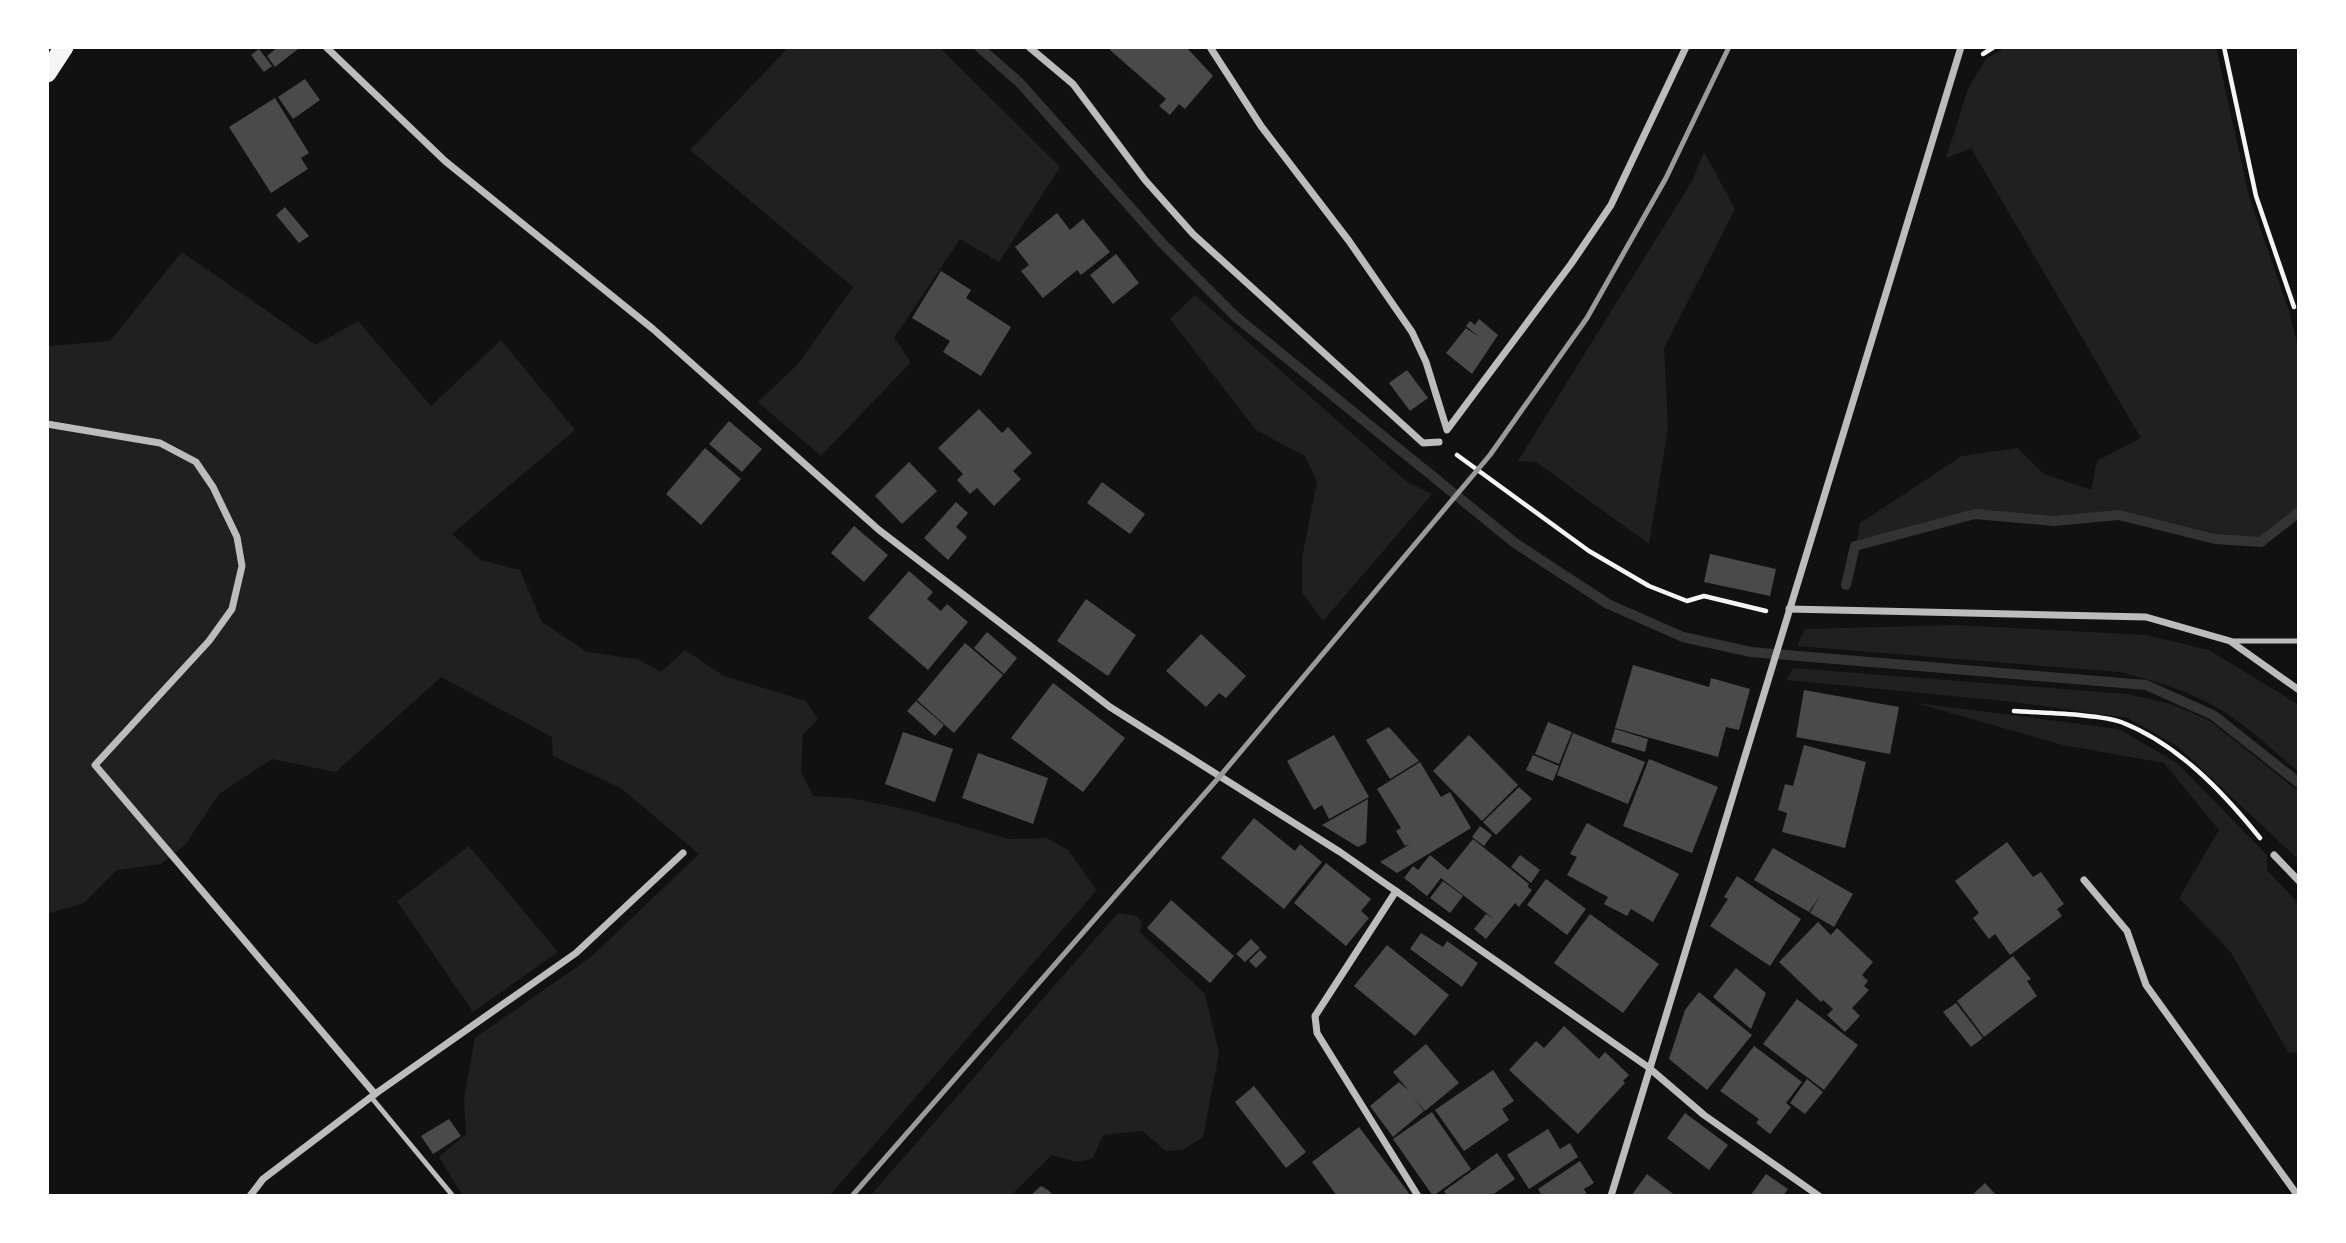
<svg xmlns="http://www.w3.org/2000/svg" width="2346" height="1243" viewBox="0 0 2346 1243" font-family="'Space Grotesk',sans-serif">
  <rect width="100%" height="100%" fill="#111"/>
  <g fill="#202020">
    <polygon points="789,47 939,47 1060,167 999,262 960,239 894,338 911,362 821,456 758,402 797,365 853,287 690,150"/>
    <polygon points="2007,47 2216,47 2249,196 2289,311 2299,351 2299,508 2259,539 2217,534 2120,511 2055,516 1975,512 1857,540 1860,523 1962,456 2017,448 2044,474 2091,490 2097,461 2141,438 1971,148 1946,158 1968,89 1986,59"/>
    <polygon points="1704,152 1735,209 1664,348 1668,428 1649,544 1536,462 1518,461 1691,183"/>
    <polygon points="182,252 316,345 358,321 431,406 501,340 575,430 452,534 481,560 520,570 542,622 587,652 637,659 661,672 685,650 724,676 806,701 818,719 803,734 801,772 813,796 850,798 909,810 1008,839 1047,838 1068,850 1097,890 829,1196 463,1196 439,1157 466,1134 464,1098 475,1038 591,957 699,854 621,788 553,756 552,737 441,677 336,772 272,759 219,794 185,845 161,864 117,870 84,903 47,914 47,346 110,341"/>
    <polygon points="1195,295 1407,482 1432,494 1323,621 1302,592 1302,558 1317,482 1305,456 1256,430 1170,319"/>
    <path d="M1957,625L2146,635L2209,650L2299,705V772C2270,748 2241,719 2207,702C2180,688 2149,679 2119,672L1797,646L1805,629Z"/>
    <polygon points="1793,668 2128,694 2171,704 2210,721 2299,792 2299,860 2177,746 2128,718 2014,702 1787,680"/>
    <polygon points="1916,703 2119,729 2177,763 2267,855 2267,870 2299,904 2299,1053 2288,1052 2230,951 2179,898 2219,830 2164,763 2063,745"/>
    <polygon points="469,846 558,952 473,1012 397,901"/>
    <polygon points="1118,913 1137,916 1142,922 1140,932 1205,994 1219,1053 1203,1137 1183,1150 1166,1151 1142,1131 1103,1135 1093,1158 1077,1162 1052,1155 1010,1196 870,1196"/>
  </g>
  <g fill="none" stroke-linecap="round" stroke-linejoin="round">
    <g stroke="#333" stroke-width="10">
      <polyline points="979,47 1020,83 1162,243 1236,317 1515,543 1608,604 1683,637 1751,652 2146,685 2213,715 2299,783"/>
      <polyline points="1846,585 1855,546 1975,514 2054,521 2119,515 2215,539 2261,542 2299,512"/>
    </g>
  </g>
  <g fill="#4a4a4a">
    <polygon points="278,47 298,49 275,67 267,56"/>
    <polygon points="1112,47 1186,47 1213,76 1185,109 1179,104 1170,115 1159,106 1166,99 1110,50"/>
    <polygon points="259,49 272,66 264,72 251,55"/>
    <polygon points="305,79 320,100 293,119 278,97"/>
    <polygon points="275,98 309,153 301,158 308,169 271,193 229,127"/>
    <polygon points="285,207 309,236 299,243 276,215"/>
    <polygon points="1057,213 1070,230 1083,219 1110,252 1081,275 1077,270 1043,298 1021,271 1029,265 1015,247"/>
    <polygon points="1116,254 1139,283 1113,304 1090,275"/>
    <polygon points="941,271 971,290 966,298 1011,327 981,376 943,352 950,341 912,318"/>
    <polygon points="1479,319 1498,335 1472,374 1446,353 1466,328 1479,337 1466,326 1470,321 1475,325"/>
    <polygon points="1407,370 1428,398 1410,411 1389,383"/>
    <polygon points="979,409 1002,433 1008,427 1032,453 1013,471 1021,479 994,506 977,488 970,494 957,480 963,474 938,448"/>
    <polygon points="729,421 762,449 742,472 709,444"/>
    <polygon points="705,448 741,479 701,525 666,494"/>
    <polygon points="909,462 937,491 902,524 875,496"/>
    <polygon points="1102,482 1145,514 1130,534 1087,503"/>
    <polygon points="956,502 968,513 956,527 967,537 948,560 924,538"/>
    <polygon points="854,526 888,555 864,582 831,553"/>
    <polygon points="1710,554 1776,569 1770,596 1704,582"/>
    <polygon points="909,571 933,592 927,599 941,611 947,604 968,622 928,670 868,618"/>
    <polygon points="1086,599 1136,635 1108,676 1057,641"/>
    <polygon points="987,632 1017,658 1004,674 974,648"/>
    <polygon points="1201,634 1246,676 1226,698 1219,693 1206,707 1166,671"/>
    <polygon points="965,643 1003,675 954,733 917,700"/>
    <polygon points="1633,665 1709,687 1711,678 1750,689 1739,730 1726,727 1718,757 1615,728"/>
    <polygon points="1053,683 1125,738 1083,792 1011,738"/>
    <polygon points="1804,690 1899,707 1890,754 1796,737"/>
    <polygon points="916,701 944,725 935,736 907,711"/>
    <polygon points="1548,722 1572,732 1559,764 1535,754"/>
    <polygon points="1389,727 1419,761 1390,779 1366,740"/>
    <polygon points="1615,729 1648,739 1645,752 1611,742"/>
    <polygon points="903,732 953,749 935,802 885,784"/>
    <polygon points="1573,733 1645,762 1628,804 1557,775"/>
    <polygon points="1334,735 1369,797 1329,819 1322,805 1314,810 1287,761"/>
    <polygon points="1469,735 1518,785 1482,821 1433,771"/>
    <polygon points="1804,745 1866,762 1845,848 1782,832 1787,813 1778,810 1785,784 1793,786"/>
    <polygon points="978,753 1048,778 1033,824 962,798"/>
    <polygon points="1533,755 1559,766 1553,781 1526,770"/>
    <polygon points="1649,759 1718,787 1692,853 1623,826"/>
    <polygon points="1420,762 1441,797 1450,792 1471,828 1397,873 1380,862 1410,844 1405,846 1396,831 1401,828 1377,789"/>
    <polygon points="1519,787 1532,799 1496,835 1483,822"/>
    <polygon points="1368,799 1366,843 1358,847 1322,825"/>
    <polygon points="1254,818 1295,851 1300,844 1322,862 1284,909 1221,858"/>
    <polygon points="1587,823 1679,874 1653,922 1631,909 1627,916 1604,904 1608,897 1567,875 1577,857 1570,854"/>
    <polygon points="1480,826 1492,835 1484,846 1472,837"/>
    <polygon points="1473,839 1529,884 1528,887 1532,890 1519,907 1515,903 1486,939 1474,929 1486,914 1494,919 1441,878 1427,896 1404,878 1413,866 1418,870 1430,855 1448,870"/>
    <polygon points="2007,842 2033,877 2041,872 2064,904 2057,909 2062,916 2010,955 1995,934 1989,939 1973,918 1979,913 1955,881"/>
    <polygon points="1773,848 1853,894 1834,927 1810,913 1820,896 1809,912 1754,880"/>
    <polygon points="1520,855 1540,870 1531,883 1511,867"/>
    <polygon points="1326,863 1371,899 1361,911 1369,918 1346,946 1294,903"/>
    <polygon points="1737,876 1801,919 1770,966 1710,926 1728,899 1724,897"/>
    <polygon points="1546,879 1586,909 1567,935 1527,905"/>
    <polygon points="1443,881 1463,896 1450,913 1430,898"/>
    <polygon points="1171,900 1234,956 1210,983 1147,928"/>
    <polygon points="1590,914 1659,964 1623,1013 1554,963"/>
    <polygon points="1818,922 1831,935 1837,928 1873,962 1862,975 1868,981 1864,986 1869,990 1852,1008 1860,1016 1845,1032 1827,1015 1833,1009 1823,1000 1821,1002 1779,962"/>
    <polygon points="1421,933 1443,947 1447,941 1478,963 1462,987 1410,949"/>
    <polygon points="1251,939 1260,948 1245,962 1236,954"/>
    <polygon points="1387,945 1449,995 1415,1036 1354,986"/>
    <polygon points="1260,950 1267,957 1256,968 1249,961"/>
    <polygon points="2013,956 2031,979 2027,981 2037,996 1984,1037 1957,1001"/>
    <polygon points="1736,968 1766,993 1751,1029 1713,997"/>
    <polygon points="1699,992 1752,1035 1707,1090 1669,1059 1685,1010"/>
    <polygon points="1797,999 1858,1045 1824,1090 1763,1044"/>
    <polygon points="1956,1003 1983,1038 1971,1047 1943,1012"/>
    <polygon points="1564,1026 1599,1059 1605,1052 1629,1075 1623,1081 1625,1083 1578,1134 1509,1070 1536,1041 1544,1048"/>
    <polygon points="1426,1044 1459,1083 1425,1111 1413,1097 1424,1111 1393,1137 1370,1106 1399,1082 1409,1091 1393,1072"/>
    <polygon points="1754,1046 1802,1082 1786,1103 1791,1107 1770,1134 1756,1123 1759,1119 1720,1091"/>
    <polygon points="1493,1070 1514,1101 1502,1109 1509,1120 1464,1151 1435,1110"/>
    <polygon points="1807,1079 1823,1092 1805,1114 1790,1103"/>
    <polygon points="1254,1086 1306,1152 1286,1168 1235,1102"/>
    <polygon points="1432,1112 1471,1169 1433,1196 1393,1139"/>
    <polygon points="1685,1113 1728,1145 1709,1170 1667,1138"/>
    <polygon points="449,1119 461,1136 433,1154 421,1136"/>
    <polygon points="1359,1127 1411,1196 1337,1196 1312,1162"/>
    <polygon points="1548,1129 1560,1149 1570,1143 1578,1157 1529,1189 1507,1155"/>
    <polygon points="1497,1153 1515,1179 1491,1196 1447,1196 1444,1191"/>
    <polygon points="1580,1161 1594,1183 1584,1189 1588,1196 1542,1196 1538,1189"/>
    <polygon points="1647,1174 1676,1196 1631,1196"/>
    <polygon points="1766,1174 1788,1189 1783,1196 1750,1196"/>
    <polygon points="1985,1183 1997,1196 1971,1196"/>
    <polygon points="1041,1186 1048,1190 1054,1196 1030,1196"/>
  </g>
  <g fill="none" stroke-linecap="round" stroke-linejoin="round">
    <g stroke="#f5f5f5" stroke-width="4.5">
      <polyline points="2224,47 2256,196 2294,307"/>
      <polyline points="1983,54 1994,47"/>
      <polyline points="1457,455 1589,551 1649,586 1687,601 1704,596 1766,611"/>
      <path d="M2014,711C2040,713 2099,714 2121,722C2178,744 2223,792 2260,838"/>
    </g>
    <g stroke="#bcbcbc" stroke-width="5">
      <polyline points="2230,641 2299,641"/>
      <polyline points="371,1097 453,1196"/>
    </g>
    <g stroke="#bcbcbc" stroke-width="7">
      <polyline points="326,47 445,161 653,329 879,530 1110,707 1340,852 1648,1067 1704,1115 1819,1196"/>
      <polyline points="1029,47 1073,84 1145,180 1193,234 1423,443 1439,442"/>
      <polyline points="1210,47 1261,126 1349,241 1412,332 1426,362 1447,430 1571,264 1611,205 1686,47"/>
      <polyline points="47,424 160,443 196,462 213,487 237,537 242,566 232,609 209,641 95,765 375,1094"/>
      <polyline points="1789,609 2146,617 2230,641 2299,690"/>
      <polyline points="2274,855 2299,881"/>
      <polyline points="2084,880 2127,931 2146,985 2298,1196"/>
      <polyline points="1396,891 1315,1016 1317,1033 1418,1196"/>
      <polyline points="250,1196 263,1179 375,1094 576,953 683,853"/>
      <polyline points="1611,1196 1961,47"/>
    </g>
    <polyline stroke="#f5f5f5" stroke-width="19" points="47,73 64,47"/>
    <polyline stroke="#9a9a9a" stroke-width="5" points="852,1196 1221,775 1490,455 1587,318 1666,178 1729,47"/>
  </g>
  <rect width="2346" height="1243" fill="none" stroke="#ffffff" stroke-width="98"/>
</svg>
